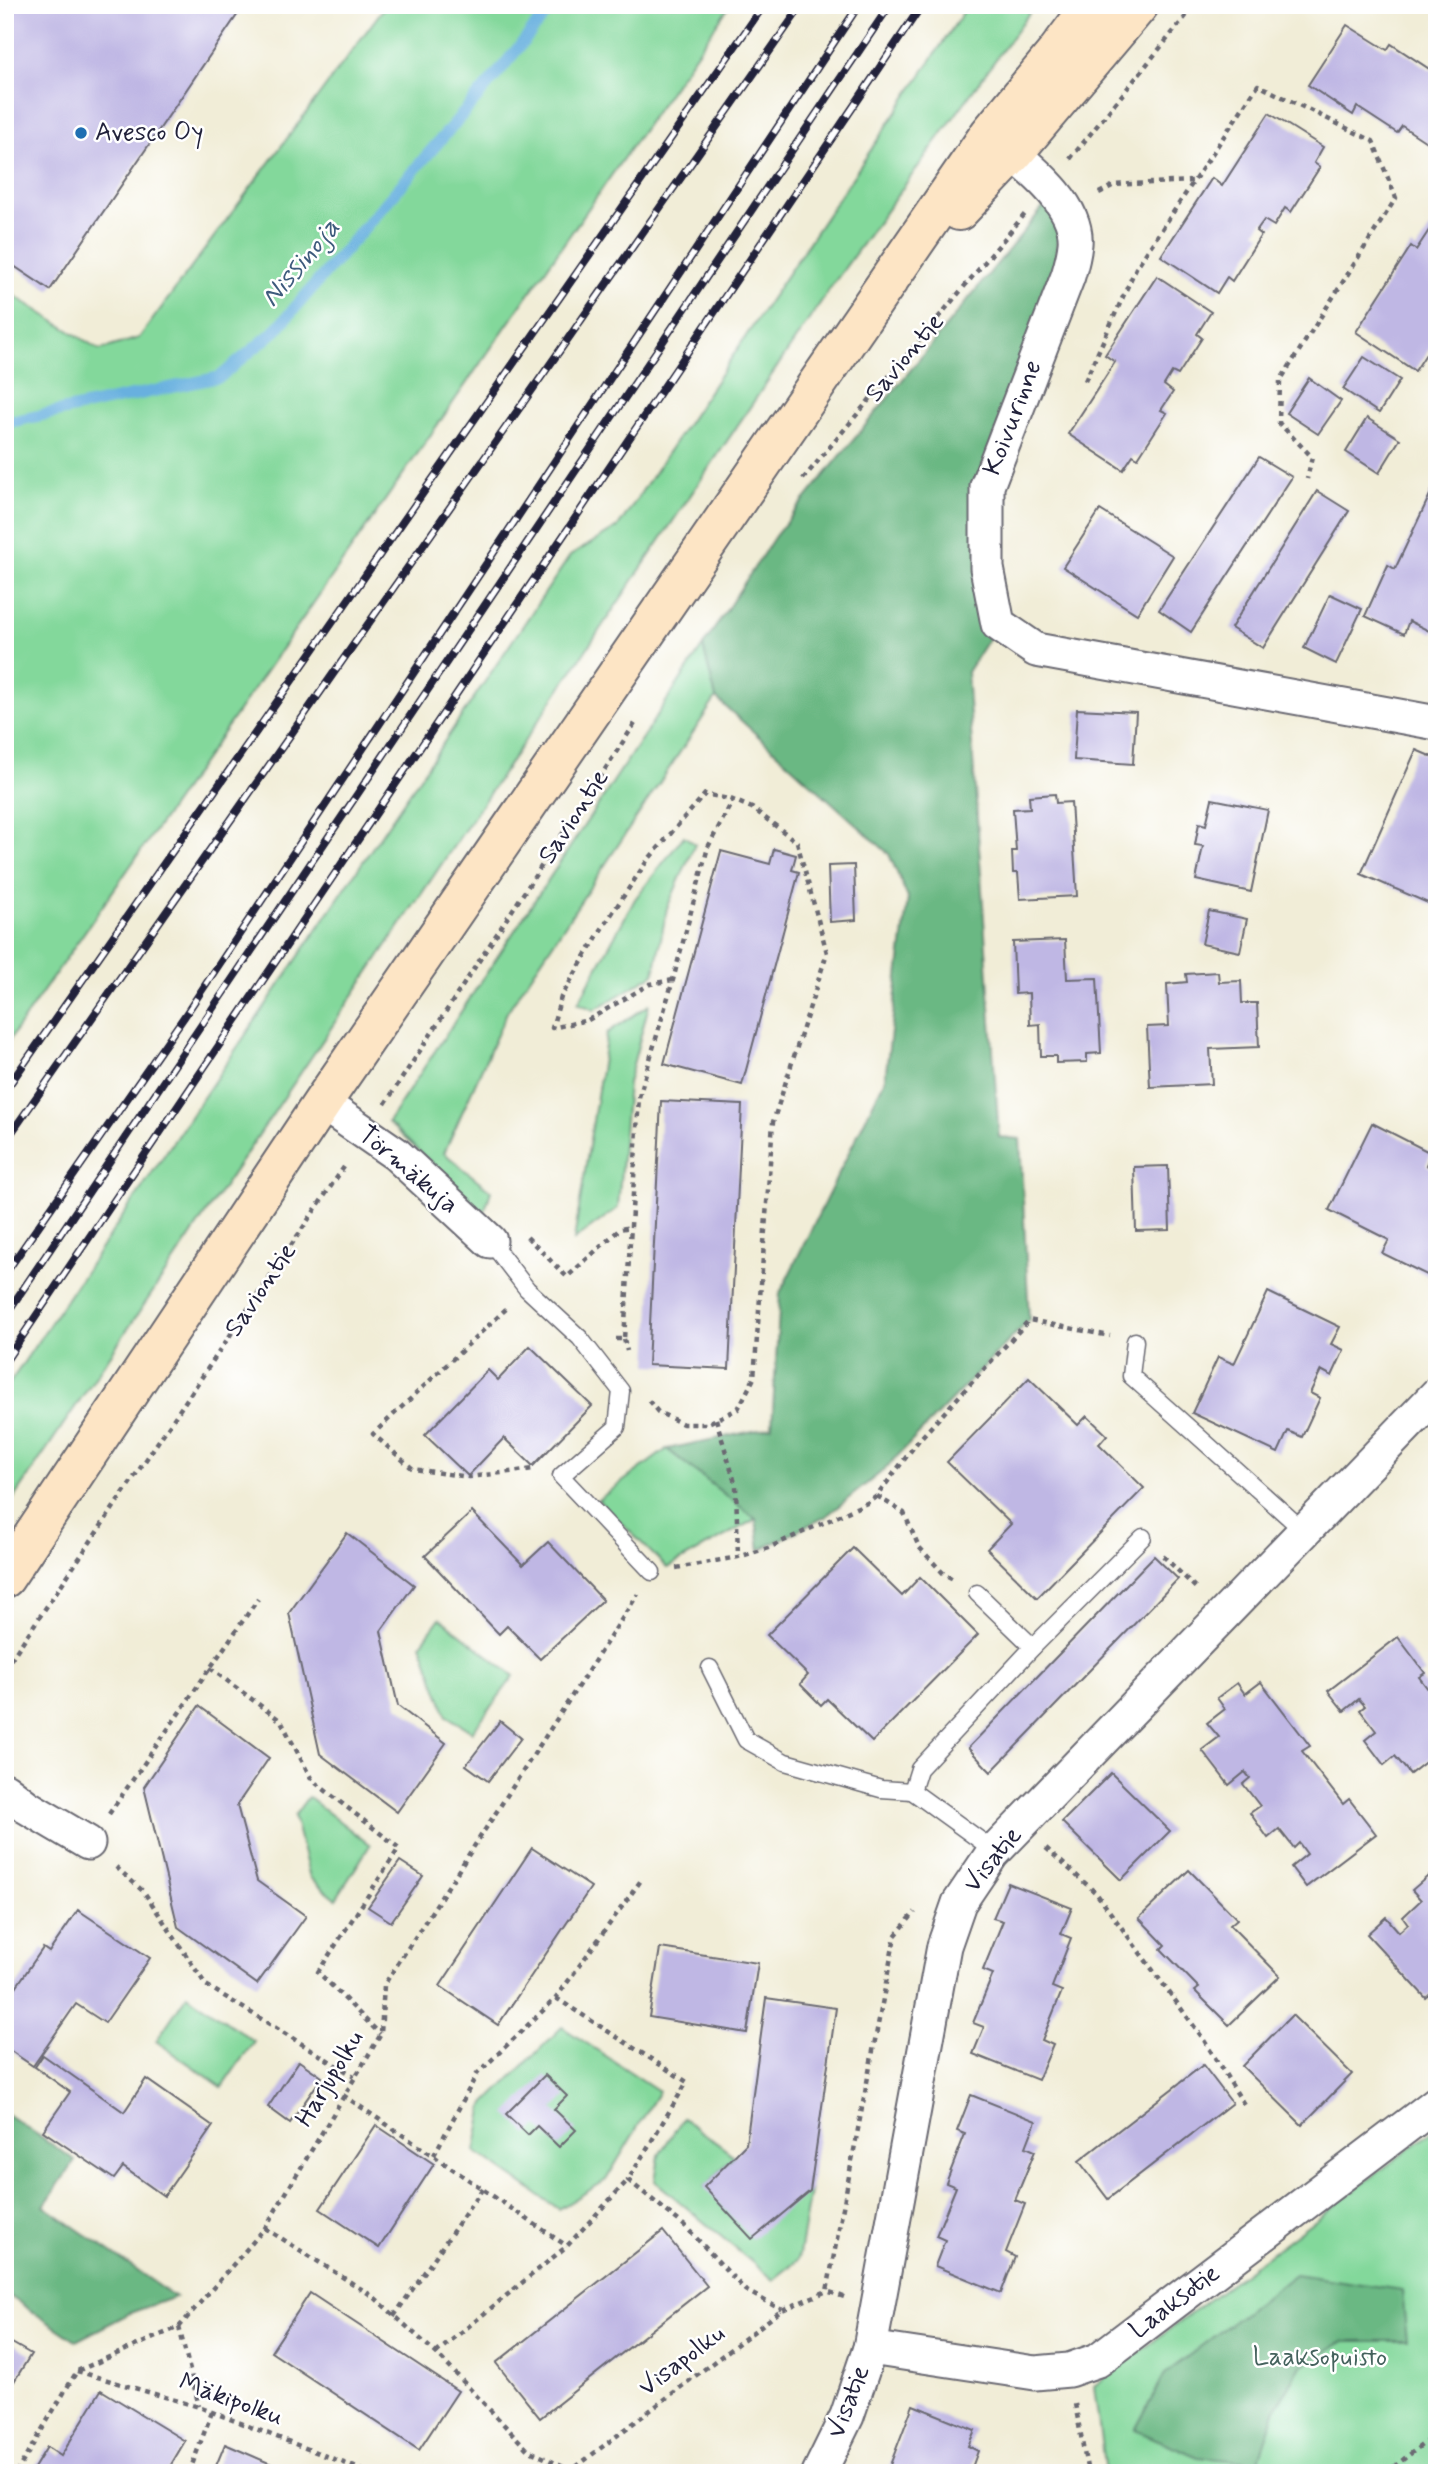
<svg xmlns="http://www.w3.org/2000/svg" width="1442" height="2478" viewBox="0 0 1442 2478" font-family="Mynerve,sans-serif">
  <rect width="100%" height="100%" fill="#fff"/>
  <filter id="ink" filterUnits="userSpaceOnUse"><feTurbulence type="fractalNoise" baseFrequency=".0143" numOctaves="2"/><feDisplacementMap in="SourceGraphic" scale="14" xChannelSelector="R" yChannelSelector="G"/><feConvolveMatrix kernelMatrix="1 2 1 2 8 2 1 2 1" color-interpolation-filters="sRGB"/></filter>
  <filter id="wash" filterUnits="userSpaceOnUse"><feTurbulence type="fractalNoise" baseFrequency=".00686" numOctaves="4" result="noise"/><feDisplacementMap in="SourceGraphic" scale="28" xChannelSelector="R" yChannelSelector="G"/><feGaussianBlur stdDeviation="1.57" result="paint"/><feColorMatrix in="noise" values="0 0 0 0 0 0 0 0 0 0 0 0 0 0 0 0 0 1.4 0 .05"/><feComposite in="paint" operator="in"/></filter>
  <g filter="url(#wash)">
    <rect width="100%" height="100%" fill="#f1edd7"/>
    <g fill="#83d89b" stroke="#527d6b" stroke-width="2">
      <polygon points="386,5 730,5 5,1046 5,290 100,350 139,338"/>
      <polygon points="968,5 1035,5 831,287 5,1511 5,1390 570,556 618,527"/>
      <polygon points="703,646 716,698 507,1012 444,1153 491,1191 484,1213 388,1122"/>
      <polygon points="684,836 695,844 667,908 654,974 594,1010 578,1003 635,899"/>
      <polygon points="649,1005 628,1083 618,1208 574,1240 607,1033"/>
      <polygon points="667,1449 756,1519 667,1568 598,1500"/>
      <polygon points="440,1618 514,1676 472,1732 447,1716 421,1644"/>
      <polygon points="308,1797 370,1845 336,1899 310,1878 294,1816"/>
      <polygon points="187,1995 254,2041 222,2087 156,2041"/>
      <polygon points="562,2027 659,2091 606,2180 559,2209 475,2151 484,2105"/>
      <polygon points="683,2118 734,2156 705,2187 810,2191 798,2260 773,2280 655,2181 659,2155"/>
      <polygon points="1437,2128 1437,2473 1105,2473 1094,2386"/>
    </g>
    <g fill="#6ab883" stroke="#466d5f" stroke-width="2">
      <polygon points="1046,204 1059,227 1055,277 975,487 990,636 967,672 999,1137 1020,1139 1029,1320 884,1470 825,1517 760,1550 756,1519 667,1449 772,1427 780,1293 885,1079 908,898 889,854 716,698 703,646 775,536"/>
      <polygon points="5,2113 75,2160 44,2206 175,2297 130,2313 76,2341 5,2293"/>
      <polygon points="1295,2274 1402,2290 1407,2341 1344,2341 1301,2366 1276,2409 1258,2463 1198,2457 1135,2430 1165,2374"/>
    </g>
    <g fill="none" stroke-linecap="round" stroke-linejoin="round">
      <polyline stroke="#68b0df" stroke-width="12" points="5,423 220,377 275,331 493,79 553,5"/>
    </g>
    <g id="blocks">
      <g fill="#bfb7e4">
        <polygon points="5,5 244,5 50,290 5,260"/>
        <polygon points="1347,25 1387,50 1391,44 1431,70 1437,61 1437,149 1402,126 1397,133 1357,107 1353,115 1308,85"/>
        <polygon points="1269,113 1323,147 1314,163 1320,167 1291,212 1285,208 1274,226 1264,220 1256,231 1261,235 1232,281 1227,277 1217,293 1161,256 1212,178 1222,186"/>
        <polygon points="1437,218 1437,337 1415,371 1356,332 1411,246 1416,250"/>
        <polygon points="1157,276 1211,312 1197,334 1202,338 1178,375 1172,372 1164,385 1173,392 1161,410 1167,413 1138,458 1133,455 1123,470 1068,434 1115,362 1105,355"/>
        <polygon points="1364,357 1400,380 1379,413 1343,389"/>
        <polygon points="1309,378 1341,401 1318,434 1286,413"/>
        <polygon points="1367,418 1400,439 1379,473 1346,452"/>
        <polygon points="1259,457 1292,477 1191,632 1159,610"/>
        <polygon points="1437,480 1437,625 1433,633 1409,621 1404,634 1365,616 1388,565 1395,569"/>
        <polygon points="1317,491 1349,511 1263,648 1231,628"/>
        <polygon points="1100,510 1173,556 1137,614 1063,567"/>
        <polygon points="1330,594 1362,609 1336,664 1304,648"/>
        <polygon points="1077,709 1136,712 1133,764 1074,760"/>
        <polygon points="1416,750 1437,759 1437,907 1361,874"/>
        <polygon points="1055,794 1056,803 1071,802 1077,896 1020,899 1018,873 1013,873 1012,851 1016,851 1013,809 1030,808 1029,796"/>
        <polygon points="1212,799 1268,810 1251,892 1196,880 1203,846 1195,845 1199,823 1206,825"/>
        <polygon points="774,849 796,855 792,870 799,872 742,1085 664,1064 721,851 770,864"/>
        <polygon points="854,865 856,920 830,922 828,866"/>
        <polygon points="1209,911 1247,919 1240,952 1202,944"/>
        <polygon points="1065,940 1067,979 1097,978 1101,1053 1087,1054 1087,1062 1056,1063 1056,1056 1041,1056 1040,1024 1030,1025 1029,993 1015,994 1013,942"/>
        <polygon points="1218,972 1219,982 1241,981 1242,1003 1257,1003 1259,1047 1210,1049 1212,1084 1150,1087 1147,1027 1169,1026 1167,984 1187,982 1186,974"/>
        <polygon points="661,1101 742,1105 729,1369 648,1365"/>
        <polygon points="1372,1123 1431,1153 1426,1165 1437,1170 1437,1280 1382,1253 1389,1240 1329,1210"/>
        <polygon points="1168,1166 1170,1230 1136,1231 1134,1167"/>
        <polygon points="1268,1292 1340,1327 1331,1344 1344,1350 1332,1376 1321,1370 1310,1393 1320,1398 1302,1437 1288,1431 1278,1453 1192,1413 1218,1357 1234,1364"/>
        <polygon points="530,1346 592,1406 533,1466 504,1438 468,1476 425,1435 488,1370 498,1380"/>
        <polygon points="1029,1378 1078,1425 1087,1416 1107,1435 1099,1444 1144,1488 1037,1598 987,1549 1011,1524 947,1462"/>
        <polygon points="472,1512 523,1565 548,1542 603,1600 540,1659 507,1626 499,1634 425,1556"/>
        <polygon points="347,1533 414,1585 381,1631 398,1706 446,1743 397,1812 320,1754 289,1613"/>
        <polygon points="853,1548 902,1596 920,1577 978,1635 872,1742 827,1699 821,1705 800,1684 808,1675 767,1635"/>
        <polygon points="1154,1556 1178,1579 991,1772 968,1748"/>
        <polygon points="1398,1637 1425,1673 1419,1677 1437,1701 1437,1753 1410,1774 1395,1756 1384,1765 1365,1740 1376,1731 1360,1710 1365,1706 1359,1699 1344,1711 1328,1691"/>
        <polygon points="1261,1682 1310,1746 1302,1751 1343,1804 1349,1799 1376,1834 1306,1887 1291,1867 1307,1854 1299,1843 1294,1848 1279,1829 1268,1838 1250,1813 1260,1806 1243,1784 1250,1778 1245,1772 1229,1785 1202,1750 1219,1737 1207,1723 1225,1709 1217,1698 1237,1683 1245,1694"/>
        <polygon points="199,1706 269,1758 237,1805 257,1881 306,1916 257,1984 178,1927 144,1787"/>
        <polygon points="500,1721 521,1738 488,1781 466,1765"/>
        <polygon points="1111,1773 1170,1831 1121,1880 1062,1822"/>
        <polygon points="532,1848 591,1887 498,2025 440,1986"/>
        <polygon points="400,1861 423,1876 391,1922 368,1907"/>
        <polygon points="1189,1870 1237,1919 1230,1925 1280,1976 1229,2025 1195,1991 1199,1988 1161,1949 1165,1945 1139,1918"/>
        <polygon points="1435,1870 1437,1872 1437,1988 1426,1998 1367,1934 1386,1917 1399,1932 1408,1924 1403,1917 1421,1900 1412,1890"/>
        <polygon points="1008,1883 1072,1908 1061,1934 1071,1938 1052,1987 1062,1991 1042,2040 1053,2045 1038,2080 973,2054 984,2027 973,2023 993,1974 983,1970 1003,1921 993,1918"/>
        <polygon points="78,1910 150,1958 105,2023 76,2004 33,2066 5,2047 5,2003 43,1948 49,1952"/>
        <polygon points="660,1948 758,1963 747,2033 649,2017"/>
        <polygon points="766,1998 836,2008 810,2191 752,2239 704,2187 746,2144"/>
        <polygon points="1292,2015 1352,2074 1302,2125 1242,2066"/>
        <polygon points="43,2055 124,2112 146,2079 213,2126 164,2196 123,2167 114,2179 43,2131 70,2092 35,2067"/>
        <polygon points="299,2061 322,2077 290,2123 268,2107"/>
        <polygon points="1203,2065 1232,2103 1108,2199 1079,2161"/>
        <polygon points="545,2075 567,2096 554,2109 576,2130 559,2147 537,2126 528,2135 506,2114"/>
        <polygon points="971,2095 1036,2121 1026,2147 1035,2151 1015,2200 1025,2204 1006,2252 1015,2257 1001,2293 935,2266 945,2240 936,2236 956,2187 946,2183 965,2134 957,2131"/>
        <polygon points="376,2125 434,2164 379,2248 320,2209"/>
        <polygon points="663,2231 707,2286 540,2418 496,2363"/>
        <polygon points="310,2293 458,2391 419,2450 271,2352"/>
        <polygon points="5,2339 31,2354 5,2396"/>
        <polygon points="101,2390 185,2441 166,2473 31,2473 47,2447 61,2456"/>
        <polygon points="913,2405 975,2430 968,2446 978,2451 970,2473 887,2473"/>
        <polygon points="225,2444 292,2473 213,2473"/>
      </g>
    </g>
  </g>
  <g filter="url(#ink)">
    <use href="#blocks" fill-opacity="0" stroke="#6a6972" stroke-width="2"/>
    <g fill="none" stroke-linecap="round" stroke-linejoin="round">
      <defs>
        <g id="lane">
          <polyline points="490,1241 527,1289 580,1338 621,1391 617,1427 561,1476 652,1572"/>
          <polyline points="1135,1341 1131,1376 1304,1531"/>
          <polyline points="977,1593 1033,1647 1143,1537"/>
          <polyline points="710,1668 746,1740 785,1762 881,1789 912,1791"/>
          <polyline points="995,1851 912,1791 919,1769 1033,1647"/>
        </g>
        <g id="street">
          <path d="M995,138C1023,163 1079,202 1075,244C1074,255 1071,266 1068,276L987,486V568L998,624L1036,650L1437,723"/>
          <polyline points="322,1103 396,1154 490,1241"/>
          <polyline points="5,1790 27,1807 88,1843"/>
          <polyline points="870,2348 1035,2373 1069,2370 1098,2360 1437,2103"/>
          <polyline points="819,2473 847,2416 870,2348 944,1946 959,1903 992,1854 1437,1394"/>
        </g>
        <g id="secondary">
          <polyline points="959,211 1013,154 1139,5"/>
          <polyline points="5,1578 322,1103 990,133 1056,53 1092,5"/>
        </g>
      </defs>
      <use href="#lane" stroke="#6a6972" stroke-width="19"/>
      <use href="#street" stroke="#6a6972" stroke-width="37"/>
      <use href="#secondary" stroke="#6a6972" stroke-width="42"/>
      <g stroke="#6a6972" stroke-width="4.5" stroke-dasharray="5 5" stroke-linecap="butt">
        <polyline points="1070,159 1195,5"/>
        <polyline points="1099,193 1114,185 1193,181"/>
        <polyline points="1085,381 1136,268 1258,85 1373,141 1396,198 1280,381 1279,423 1312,457 1307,479"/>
        <polyline points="803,479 1025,214"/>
        <polyline points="673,980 650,984 588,1020 552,1028 561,997 601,930 647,861 705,794 733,800"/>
        <polyline points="385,1104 636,722"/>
        <polyline points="527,1237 567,1277 620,1229 631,1227"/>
        <polyline points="506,1309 373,1434 413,1469 469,1477 534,1469"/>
        <polyline points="616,1339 624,1339 639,1097 673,980 708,847 733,800 752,808 797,842 827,953 773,1122 754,1378 738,1409 706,1424 683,1424 658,1412 648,1400"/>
        <polyline points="624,1339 627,1351"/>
        <polyline points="716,1419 736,1486 738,1557"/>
        <polyline points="877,1496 904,1513 919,1547 944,1574 955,1580"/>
        <polyline points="1163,1556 1197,1589"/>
        <polyline points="676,1568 738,1557 768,1548 869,1502 877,1496 919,1440 1029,1320 1110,1336"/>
        <polyline points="5,1668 346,1164"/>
        <polyline points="210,1668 281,1721 312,1780 399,1848 318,1972 380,2034"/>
        <polyline points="109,1814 258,1599"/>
        <polyline points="1046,1848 1096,1893 1202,2037 1245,2106"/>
        <polyline points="116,1867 144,1892 206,1985 354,2076"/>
        <polyline points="556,1998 687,2082 628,2180 685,2226 745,2290 782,2310"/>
        <polyline points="343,2095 567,2246"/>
        <polyline points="434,2155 477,2074 556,1998 642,1879"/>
        <polyline points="265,2228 374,2297 436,2353 528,2450 570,2470"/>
        <polyline points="844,2297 827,2291 895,1936 915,1912"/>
        <polyline points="394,2316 483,2188"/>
        <polyline points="179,2327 199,2406"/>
        <polyline points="436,2353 567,2246 628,2180"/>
        <polyline points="77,2371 199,2407 370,2473"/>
        <polyline points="1075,2404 1088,2473"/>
        <polyline points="16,2473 77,2371 179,2327 265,2228 381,2034 384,1985 638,1594"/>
        <polyline points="189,2473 212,2412"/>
        <polyline points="568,2473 782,2310 827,2291"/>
        <polyline points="1386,2473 1437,2433"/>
      </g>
      <use href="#lane" stroke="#fff" stroke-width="16"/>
      <use href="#street" stroke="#fff" stroke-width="33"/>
      <use href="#secondary" stroke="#fde5c5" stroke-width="38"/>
      <defs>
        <g id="rail">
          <polyline points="5,1091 764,5"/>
          <polyline points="5,1142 802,5"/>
          <polyline points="5,1274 184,1017 859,5"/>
          <polyline points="5,1316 890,5"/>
          <polyline points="5,1362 922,5"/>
        </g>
      </defs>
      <use href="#rail" stroke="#22223b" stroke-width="8"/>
      <use href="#rail" stroke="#fff" stroke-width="5" stroke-dasharray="16" stroke-linecap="butt"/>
    </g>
  </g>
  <circle fill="#1f6fb2" stroke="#fff" stroke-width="2.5" cx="81" cy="133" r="7"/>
  <g text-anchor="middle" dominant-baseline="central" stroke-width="5" stroke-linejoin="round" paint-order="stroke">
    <g font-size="26" fill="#22223b" stroke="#fff" text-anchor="start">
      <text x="95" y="133">Avesco Oy</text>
    </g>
    <g font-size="26" fill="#22223b" stroke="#fff">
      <text transform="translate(905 358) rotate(-50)">Saviontie</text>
      <text transform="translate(1013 418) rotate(-69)">Koivurinne</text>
      <text transform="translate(574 817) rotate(-57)">Saviontie</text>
      <text transform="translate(408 1170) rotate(40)">Törmäkuja</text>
      <text transform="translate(261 1290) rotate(-56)">Saviontie</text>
      <text transform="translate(993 1860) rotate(-51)">Visatie</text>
      <text transform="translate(330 2079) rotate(-59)">Harjupolku</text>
      <text transform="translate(1175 2302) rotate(-37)">Laaksotie</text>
      <text transform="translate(682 2361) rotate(-37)">Visapolku</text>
      <text transform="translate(231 2400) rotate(20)">Mäkipolku</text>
      <text transform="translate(849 2402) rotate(-69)">Visatie</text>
    </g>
    <g font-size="26" fill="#44625d" stroke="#fff">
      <text x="1320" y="2358">Laaksopuisto</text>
    </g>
    <g font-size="28" font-style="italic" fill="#3e5b7d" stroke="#fff">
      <text transform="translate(301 263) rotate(-50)">Nissinoja</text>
    </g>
  </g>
  <rect width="1442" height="2478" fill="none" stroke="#fff" stroke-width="28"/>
</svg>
